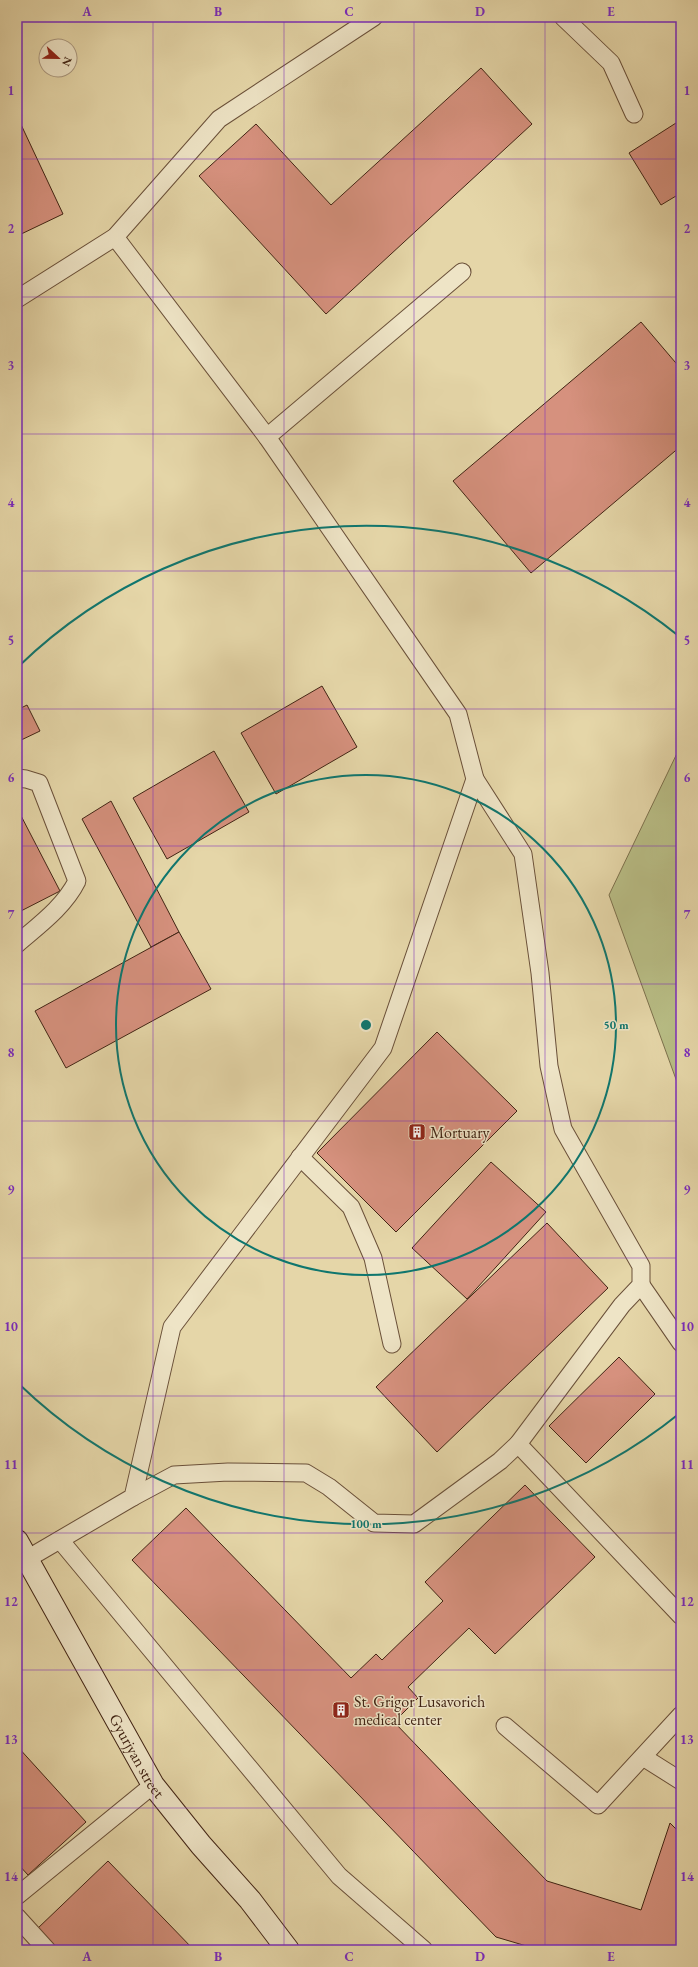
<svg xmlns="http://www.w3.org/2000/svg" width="698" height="1967" viewBox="0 0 698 1967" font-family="'EB Garamond',serif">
  <rect width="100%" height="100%" fill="#e5d6a8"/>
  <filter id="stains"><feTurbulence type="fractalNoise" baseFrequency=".005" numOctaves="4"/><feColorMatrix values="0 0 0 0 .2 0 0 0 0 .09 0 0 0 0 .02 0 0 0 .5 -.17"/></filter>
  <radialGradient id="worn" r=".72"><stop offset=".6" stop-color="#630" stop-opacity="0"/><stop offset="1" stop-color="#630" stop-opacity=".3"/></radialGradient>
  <polygon fill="#b8bd85" stroke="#7c704c" points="681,745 681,1093 609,895"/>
  <g fill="#d6917e" stroke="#412414">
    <polygon points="481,68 532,124 326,314 199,176 256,124 331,205"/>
    <polygon points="17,116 63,214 17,236"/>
    <polygon points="676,123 681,131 681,193 661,205 629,153"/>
    <polygon points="641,322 681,369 681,446 531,573 453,481"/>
    <polygon points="322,686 357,747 276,794 241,733"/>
    <polygon points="27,705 40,731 17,742 17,710"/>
    <polygon points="214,751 249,812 167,859 133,798"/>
    <polygon points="111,801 179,932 151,947 82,819"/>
    <polygon points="17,808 60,891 17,913"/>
    <polygon points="179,932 211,989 66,1068 35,1011"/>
    <polygon points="437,1032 517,1111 396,1232 317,1153"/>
    <polygon points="491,1162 546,1212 467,1299 412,1248"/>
    <polygon points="547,1223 608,1288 437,1452 376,1387"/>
    <polygon points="619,1357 655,1394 586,1463 549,1426"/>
    <polygon points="525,1485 595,1557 495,1654 469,1628 408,1687 418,1698 394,1722 547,1881 641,1910 670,1823 681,1834 681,1950 540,1950 496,1937 132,1560 186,1508 351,1678 376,1654 382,1660 443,1601 425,1582"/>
    <polygon points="17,1746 86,1822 28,1875 17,1863"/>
    <polygon points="108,1861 194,1950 57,1950 37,1929"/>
  </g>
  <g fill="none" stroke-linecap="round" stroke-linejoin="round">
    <defs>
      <g id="service">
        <polyline points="563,17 611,63 634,114"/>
        <polyline points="17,299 115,237 219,119 374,17"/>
        <polyline points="267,437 462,272"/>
        <path d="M17,778L26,779L39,783L77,881C64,907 39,925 17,944"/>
        <polyline points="300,1157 351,1207 373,1258 392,1344"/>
        <polyline points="641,1285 681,1343"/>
        <polyline points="518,1444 681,1616"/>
        <polyline points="133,1497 174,1475 228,1472 306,1473 329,1487 374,1523 414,1524 500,1461 518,1444 622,1305 641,1285 641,1266 563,1129 549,1066 540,973 523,854 475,779"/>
        <polyline points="60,1540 339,1876 424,1950"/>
        <polyline points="27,1559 133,1497 172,1327 383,1048 475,779 458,714 267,437 115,237"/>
        <polyline points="505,1726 598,1805 681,1715"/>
        <polyline points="643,1757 681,1781"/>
        <polyline points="17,1896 153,1785"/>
        <polyline points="17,1917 47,1950"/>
      </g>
      <g id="secondary">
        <path id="s1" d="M17,1541L153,1785L201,1845L250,1900L288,1950"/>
      </g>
    </defs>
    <use href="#service" stroke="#6a5039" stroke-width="19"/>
    <use href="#secondary" stroke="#412414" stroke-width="24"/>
    <use href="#service" stroke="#eee4c6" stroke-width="17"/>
    <use href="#secondary" stroke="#eee4c6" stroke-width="22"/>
  </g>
  <path fill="none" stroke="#7b2cbf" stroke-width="1" stroke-opacity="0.55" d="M153,17V1950M284,17V1950M414,17V1950M545,17V1950M17,159H681M17,297H681M17,434H681M17,571H681M17,709H681M17,846H681M17,984H681M17,1121H681M17,1258H681M17,1396H681M17,1533H681M17,1670H681M17,1808H681"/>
  <g fill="none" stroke="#0f766e" stroke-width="2">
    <circle cx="366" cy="1025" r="250"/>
    <path d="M680 1413A499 499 0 0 1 19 1384M19 666A499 499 0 0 1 680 637"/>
  </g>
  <defs>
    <symbol id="building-square" viewBox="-11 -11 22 22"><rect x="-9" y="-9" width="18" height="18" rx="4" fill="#8f2418" stroke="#eee4c6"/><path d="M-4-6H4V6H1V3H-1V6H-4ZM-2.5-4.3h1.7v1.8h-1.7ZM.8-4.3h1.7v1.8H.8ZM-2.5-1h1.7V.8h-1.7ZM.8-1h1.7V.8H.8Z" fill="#fff"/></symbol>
  </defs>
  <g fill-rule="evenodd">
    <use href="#building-square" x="407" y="1122" width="20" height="20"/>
    <use href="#building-square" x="331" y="1700" width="20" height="20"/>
  </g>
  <g text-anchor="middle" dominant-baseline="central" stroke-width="3" stroke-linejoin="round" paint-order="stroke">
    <g font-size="16" fill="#412414" stroke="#eee4c6" text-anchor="start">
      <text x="430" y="1132">Mortuary</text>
      <text x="354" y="1701">St. Grigor Lusavorich<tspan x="354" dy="18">medical center</tspan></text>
    </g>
    <g font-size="16" fill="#412414" stroke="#eee4c6">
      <text stroke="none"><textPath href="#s1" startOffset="246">Gyurjyan street</textPath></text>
    </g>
  </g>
  <circle cx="366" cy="1025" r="6" fill="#0f766e" stroke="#eee4c6" stroke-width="2"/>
  <g font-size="12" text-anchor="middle" font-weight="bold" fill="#0f766e" stroke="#eee4c6" stroke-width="3" stroke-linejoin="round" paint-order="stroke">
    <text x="616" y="1029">50 m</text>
    <text x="366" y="1528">100 m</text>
  </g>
  <rect width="698" height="1967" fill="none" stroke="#e5d6a8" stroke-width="44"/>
  <g transform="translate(58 58) rotate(112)"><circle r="19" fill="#eee4c6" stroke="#a9977f"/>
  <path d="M0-3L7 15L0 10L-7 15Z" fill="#8f2418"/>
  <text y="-6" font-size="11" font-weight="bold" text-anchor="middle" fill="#412414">N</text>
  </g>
  <rect x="22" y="22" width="654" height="1923" fill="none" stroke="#7b2cbf" stroke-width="1.5"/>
  <g font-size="13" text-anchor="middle" font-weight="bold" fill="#7b2cbf">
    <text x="87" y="16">A</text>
    <text x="218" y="16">B</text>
    <text x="349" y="16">C</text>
    <text x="480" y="16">D</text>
    <text x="611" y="16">E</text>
    <text x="11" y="95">1</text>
    <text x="687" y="95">1</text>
    <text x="11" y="233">2</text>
    <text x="687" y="233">2</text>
    <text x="11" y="370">3</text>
    <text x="687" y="370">3</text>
    <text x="11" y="507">4</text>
    <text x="687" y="507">4</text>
    <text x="11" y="645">5</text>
    <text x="687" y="645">5</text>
    <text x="11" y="782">6</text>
    <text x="687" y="782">6</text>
    <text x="11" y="919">7</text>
    <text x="687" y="919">7</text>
    <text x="11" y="1057">8</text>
    <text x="687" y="1057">8</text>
    <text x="11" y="1194">9</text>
    <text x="687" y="1194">9</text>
    <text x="11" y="1331">10</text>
    <text x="687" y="1331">10</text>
    <text x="11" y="1469">11</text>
    <text x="687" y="1469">11</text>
    <text x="11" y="1606">12</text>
    <text x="687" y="1606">12</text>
    <text x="11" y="1744">13</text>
    <text x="687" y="1744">13</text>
    <text x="11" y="1881">14</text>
    <text x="687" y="1881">14</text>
    <text x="87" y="1961">A</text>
    <text x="218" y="1961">B</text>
    <text x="349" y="1961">C</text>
    <text x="480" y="1961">D</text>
    <text x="611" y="1961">E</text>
  </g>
  <rect width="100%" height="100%" filter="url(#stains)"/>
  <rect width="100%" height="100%" fill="url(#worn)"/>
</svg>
